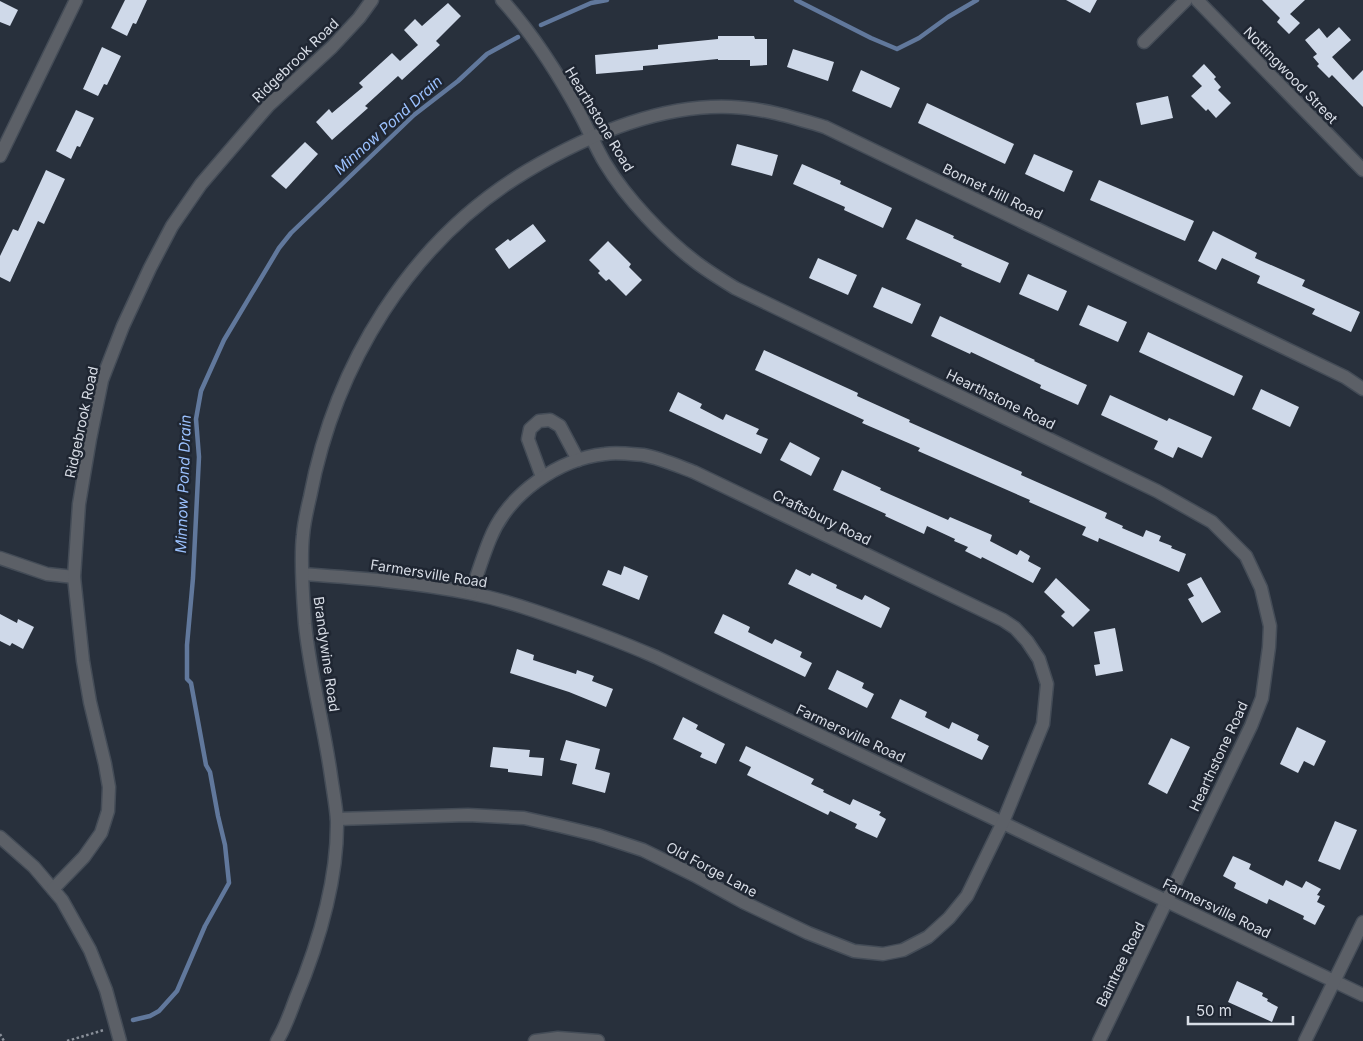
<svg xmlns="http://www.w3.org/2000/svg" width="1363" height="1041" viewBox="0 0 1363 1041" font-family="Inter,sans-serif">
  <rect width="100%" height="100%" fill="#28303c"/>
  <g fill="none" stroke-linecap="round" stroke-linejoin="round">
    <g stroke="#61789c" stroke-width="4.5">
      <polyline points="796,0 871,38 897,49 919,38 948,17 977,0"/>
      <polyline points="541,25 591,3 607,0"/>
      <polyline points="133,1020 150,1016 159,1011 177,991 205,926 229,883 225,845 218,816 210,772 206,765 191,683 187,679 187,645 193,578 199,457 196,419 201,391 224,340 279,248 291,233 414,115 458,81 487,54 518,37"/>
    </g>
  </g>
  <g fill="#cfd9e9">
    <polygon points="125,0 147,0 136,24 133,23 127,36 111,28"/>
    <polygon points="1066,0 1097,0 1090,13"/>
    <polygon points="1262,0 1305,0 1290,14 1300,23 1289,34 1277,22 1280,18"/>
    <polygon points="0,1 18,10 10,26 0,22"/>
    <polygon points="448,3 461,16 436,41 440,45 402,80 398,76 365,106 368,108 332,140 316,122 329,109 332,113 363,87 359,83 392,53 400,61 418,45 404,30 415,19 422,26"/>
    <polygon points="1339,27 1351,40 1332,57 1353,80 1363,70 1363,107 1332,75 1329,78 1317,66 1319,64 1313,57 1317,54 1305,40 1319,28 1327,38"/>
    <polygon points="718,36 754,36 755,39 767,39 767,65 750,66 750,60 718,60 718,59 643,66 643,70 596,74 595,55 658,49 658,45 718,39"/>
    <polygon points="102,47 121,56 107,85 104,84 98,96 83,89"/>
    <polygon points="793,49 834,62 828,81 787,67"/>
    <polygon points="1204,64 1216,77 1214,79 1221,87 1218,90 1231,103 1216,118 1208,109 1206,111 1191,96 1202,86 1192,76"/>
    <polygon points="861,70 900,88 891,108 852,91"/>
    <polygon points="1168,96 1173,118 1141,125 1136,103"/>
    <polygon points="927,103 1014,144 1005,164 918,123"/>
    <polygon points="76,110 94,118 80,147 77,146 71,159 56,151"/>
    <polygon points="305,142 318,154 286,189 271,176"/>
    <polygon points="737,144 778,155 772,176 731,165"/>
    <polygon points="1034,154 1073,171 1064,192 1025,174"/>
    <polygon points="802,164 841,181 840,184 892,208 883,228 844,210 845,207 793,184"/>
    <polygon points="46,170 65,179 44,224 38,221 10,282 0,277 0,256 13,229 18,231"/>
    <polygon points="1099,180 1194,221 1185,241 1090,200"/>
    <polygon points="916,219 954,236 953,238 1009,263 1000,283 961,266 962,264 906,239"/>
    <polygon points="533,224 546,241 509,269 495,249 508,239 510,241"/>
    <polygon points="1213,231 1257,253 1255,258 1305,280 1302,286 1360,312 1351,332 1312,314 1315,309 1257,283 1260,276 1222,258 1216,270 1198,261"/>
    <polygon points="608,241 631,264 629,267 642,280 626,296 609,279 606,281 598,273 600,271 589,260"/>
    <polygon points="818,258 857,275 848,295 809,278"/>
    <polygon points="1028,274 1067,291 1058,311 1019,294"/>
    <polygon points="882,287 921,304 912,324 873,307"/>
    <polygon points="1088,305 1127,322 1118,342 1079,325"/>
    <polygon points="940,316 1035,360 1034,361 1087,385 1078,405 1040,388 1041,385 971,352 970,354 931,336"/>
    <polygon points="1148,332 1243,376 1234,396 1139,352"/>
    <polygon points="764,350 858,393 857,396 910,420 909,422 1022,472 1021,475 1107,513 1105,518 1123,526 1122,528 1143,537 1146,530 1161,536 1159,541 1172,546 1171,548 1186,554 1179,572 1099,538 1098,542 1082,535 1086,527 1029,502 1030,500 918,451 920,448 862,423 864,420 755,370"/>
    <polygon points="1261,389 1299,407 1290,427 1252,409"/>
    <polygon points="678,392 702,404 700,408 723,420 726,414 759,429 756,434 768,439 761,454 669,411"/>
    <polygon points="1110,395 1167,421 1169,418 1212,437 1202,458 1178,447 1173,458 1154,449 1158,441 1101,415"/>
    <polygon points="790,442 820,458 811,476 780,460"/>
    <polygon points="842,470 881,488 880,490 948,520 950,517 992,535 990,541 1017,555 1020,550 1030,556 1028,561 1041,568 1033,583 982,557 981,559 965,551 968,547 954,541 955,539 927,526 924,534 885,516 886,514 833,490"/>
    <polygon points="624,566 648,576 639,600 602,585 608,570 621,575"/>
    <polygon points="796,569 810,576 812,573 837,585 836,588 862,600 865,595 890,608 881,628 788,584"/>
    <polygon points="1201,577 1221,612 1202,623 1188,599 1194,596 1187,584"/>
    <polygon points="1056,578 1090,610 1073,627 1061,616 1065,612 1044,592"/>
    <polygon points="0,614 17,623 18,619 34,627 23,649 12,643 10,646 0,641"/>
    <polygon points="723,614 750,627 748,632 772,644 775,639 802,652 800,657 812,663 805,677 714,633"/>
    <polygon points="1115,628 1123,671 1096,676 1094,665 1100,664 1094,632"/>
    <polygon points="517,649 534,655 533,660 576,674 577,670 594,676 592,681 613,689 606,707 569,692 510,673"/>
    <polygon points="837,670 864,683 862,688 874,694 867,708 828,689"/>
    <polygon points="900,699 927,712 925,717 949,729 952,722 979,735 977,740 989,746 982,760 891,718"/>
    <polygon points="683,717 698,725 696,729 725,744 716,764 700,757 702,753 673,739"/>
    <polygon points="1297,727 1326,741 1314,766 1304,761 1298,773 1280,764"/>
    <polygon points="1171,738 1190,747 1167,794 1148,784"/>
    <polygon points="566,740 600,749 595,769 610,773 605,793 572,784 577,764 560,760"/>
    <polygon points="746,746 814,779 811,784 824,790 823,792 850,805 853,799 881,812 879,815 886,819 877,838 855,828 857,824 830,811 828,815 747,775 751,767 739,761"/>
    <polygon points="493,747 530,750 529,757 544,758 542,776 508,772 508,769 490,767"/>
    <polygon points="1335,821 1357,830 1340,870 1318,861"/>
    <polygon points="1233,856 1251,864 1249,869 1283,886 1286,880 1302,888 1306,881 1321,889 1317,895 1320,896 1317,902 1325,906 1315,925 1303,919 1304,916 1269,899 1267,904 1234,888 1236,883 1223,876"/>
    <polygon points="1237,981 1263,993 1262,996 1268,999 1267,1001 1278,1007 1272,1022 1228,1002"/>
  </g>
  <g fill="none" stroke-linecap="round" stroke-linejoin="round">
    <defs>
      <g id="minor">
        <path d="M502,0C533,34 559,75 581,116C589,131 596,148 605,163C626,198 664,238 697,263C709,272 722,280 735,288L1157,491L1212,522L1246,556L1261,588L1270,626L1269,647L1262,698L1251,726L1099,1041"/>
        <polyline points="1197,0 1363,170"/>
        <polyline points="1144,42 1186,0"/>
        <polyline points="0,156 76,0"/>
        <polyline points="542,477 528,439 530,429 539,421 550,420 560,426 578,460"/>
        <polyline points="0,558 47,574 74,577"/>
        <path d="M303,574C358,578 414,582 469,593C491,597 514,604 535,611C576,625 617,640 656,657L1363,995"/>
        <path d="M337,819L468,815L524,818L560,826L597,835L643,850L694,875L743,902L808,933L854,951L883,954L903,950L928,937L949,918L967,896L1003,822L1043,724L1047,684L1039,659L1027,641L1015,628L1003,620L694,472C678,466 660,458 643,455C631,454 616,452 605,454C558,459 508,494 490,539C483,556 477,575 471,593"/>
        <polyline points="0,837 34,867 62,900 90,950 106,990 120,1041"/>
        <polyline points="53,889 84,857 101,833 108,811 109,787 105,764 90,702 83,661 74,577 79,504 90,439 102,380 123,326 150,268 172,226 201,184 268,106 332,47 359,18 372,0"/>
        <path d="M277,1041C285,1028 290,1014 295,1000C318,945 338,880 337,820C336,806 333,790 331,776C324,725 310,675 305,624C303,597 300,562 303,535C304,522 307,510 310,497C335,365 409,242 527,171C588,135 659,104 731,107C763,108 795,118 825,127L1345,377L1363,389"/>
        <polyline points="535,1041 558,1038 598,1041"/>
        <polyline points="1305,1041 1363,922"/>
      </g>
    </defs>
    <use href="#minor" stroke="#444c57" stroke-width="15"/>
    <g stroke="#898f99" stroke-width="2.5" stroke-dasharray="2.5 2.5" stroke-linecap="butt">
      <polyline points="0,1034 4,1041"/>
      <polyline points="67,1041 104,1030"/>
    </g>
    <use href="#minor" stroke="#5c6067" stroke-width="12"/>
  </g>
  <g text-anchor="middle" dominant-baseline="central" stroke-width="5" stroke-linejoin="round" paint-order="stroke">
    <g font-size="14" fill="#d8dde6" stroke="#1f2632">
      <text transform="translate(295 60) rotate(-44)">Ridgebrook Road</text>
      <text transform="translate(1291 75) rotate(46)">Nottingwood Street</text>
      <text transform="translate(600 119) rotate(59)">Hearthstone Road</text>
      <text transform="translate(993 191) rotate(26)">Bonnet Hill Road</text>
      <text transform="translate(1001 399) rotate(26)">Hearthstone Road</text>
      <text transform="translate(81 422) rotate(-78)">Ridgebrook Road</text>
      <text transform="translate(822 517) rotate(26)">Craftsbury Road</text>
      <text transform="translate(429 573) rotate(9)">Farmersville Road</text>
      <text transform="translate(327 654) rotate(82)">Brandywine Road</text>
      <text transform="translate(851 733) rotate(25)">Farmersville Road</text>
      <text transform="translate(1218 756) rotate(-65)">Hearthstone Road</text>
      <text transform="translate(712 869) rotate(28)">Old Forge Lane</text>
      <text transform="translate(1217 908) rotate(26)">Farmersville Road</text>
      <text transform="translate(1120 964) rotate(-64)">Baintree Road</text>
    </g>
    <g font-size="15" font-style="italic" fill="#9bc1fe" stroke="#1f2632">
      <text transform="translate(388 125) rotate(-42)">Minnow Pond Drain</text>
      <text transform="translate(183 484) rotate(-88)">Minnow Pond Drain</text>
    </g>
  </g>
  <path d="M1188 1016v8h105v-8" fill="none" stroke="#d8dde6" stroke-width="2.5"/>
  <text x="1196" y="1016" font-size="15" fill="#d8dde6" stroke="#1f2632" stroke-width="4" paint-order="stroke">50 m</text>
</svg>
